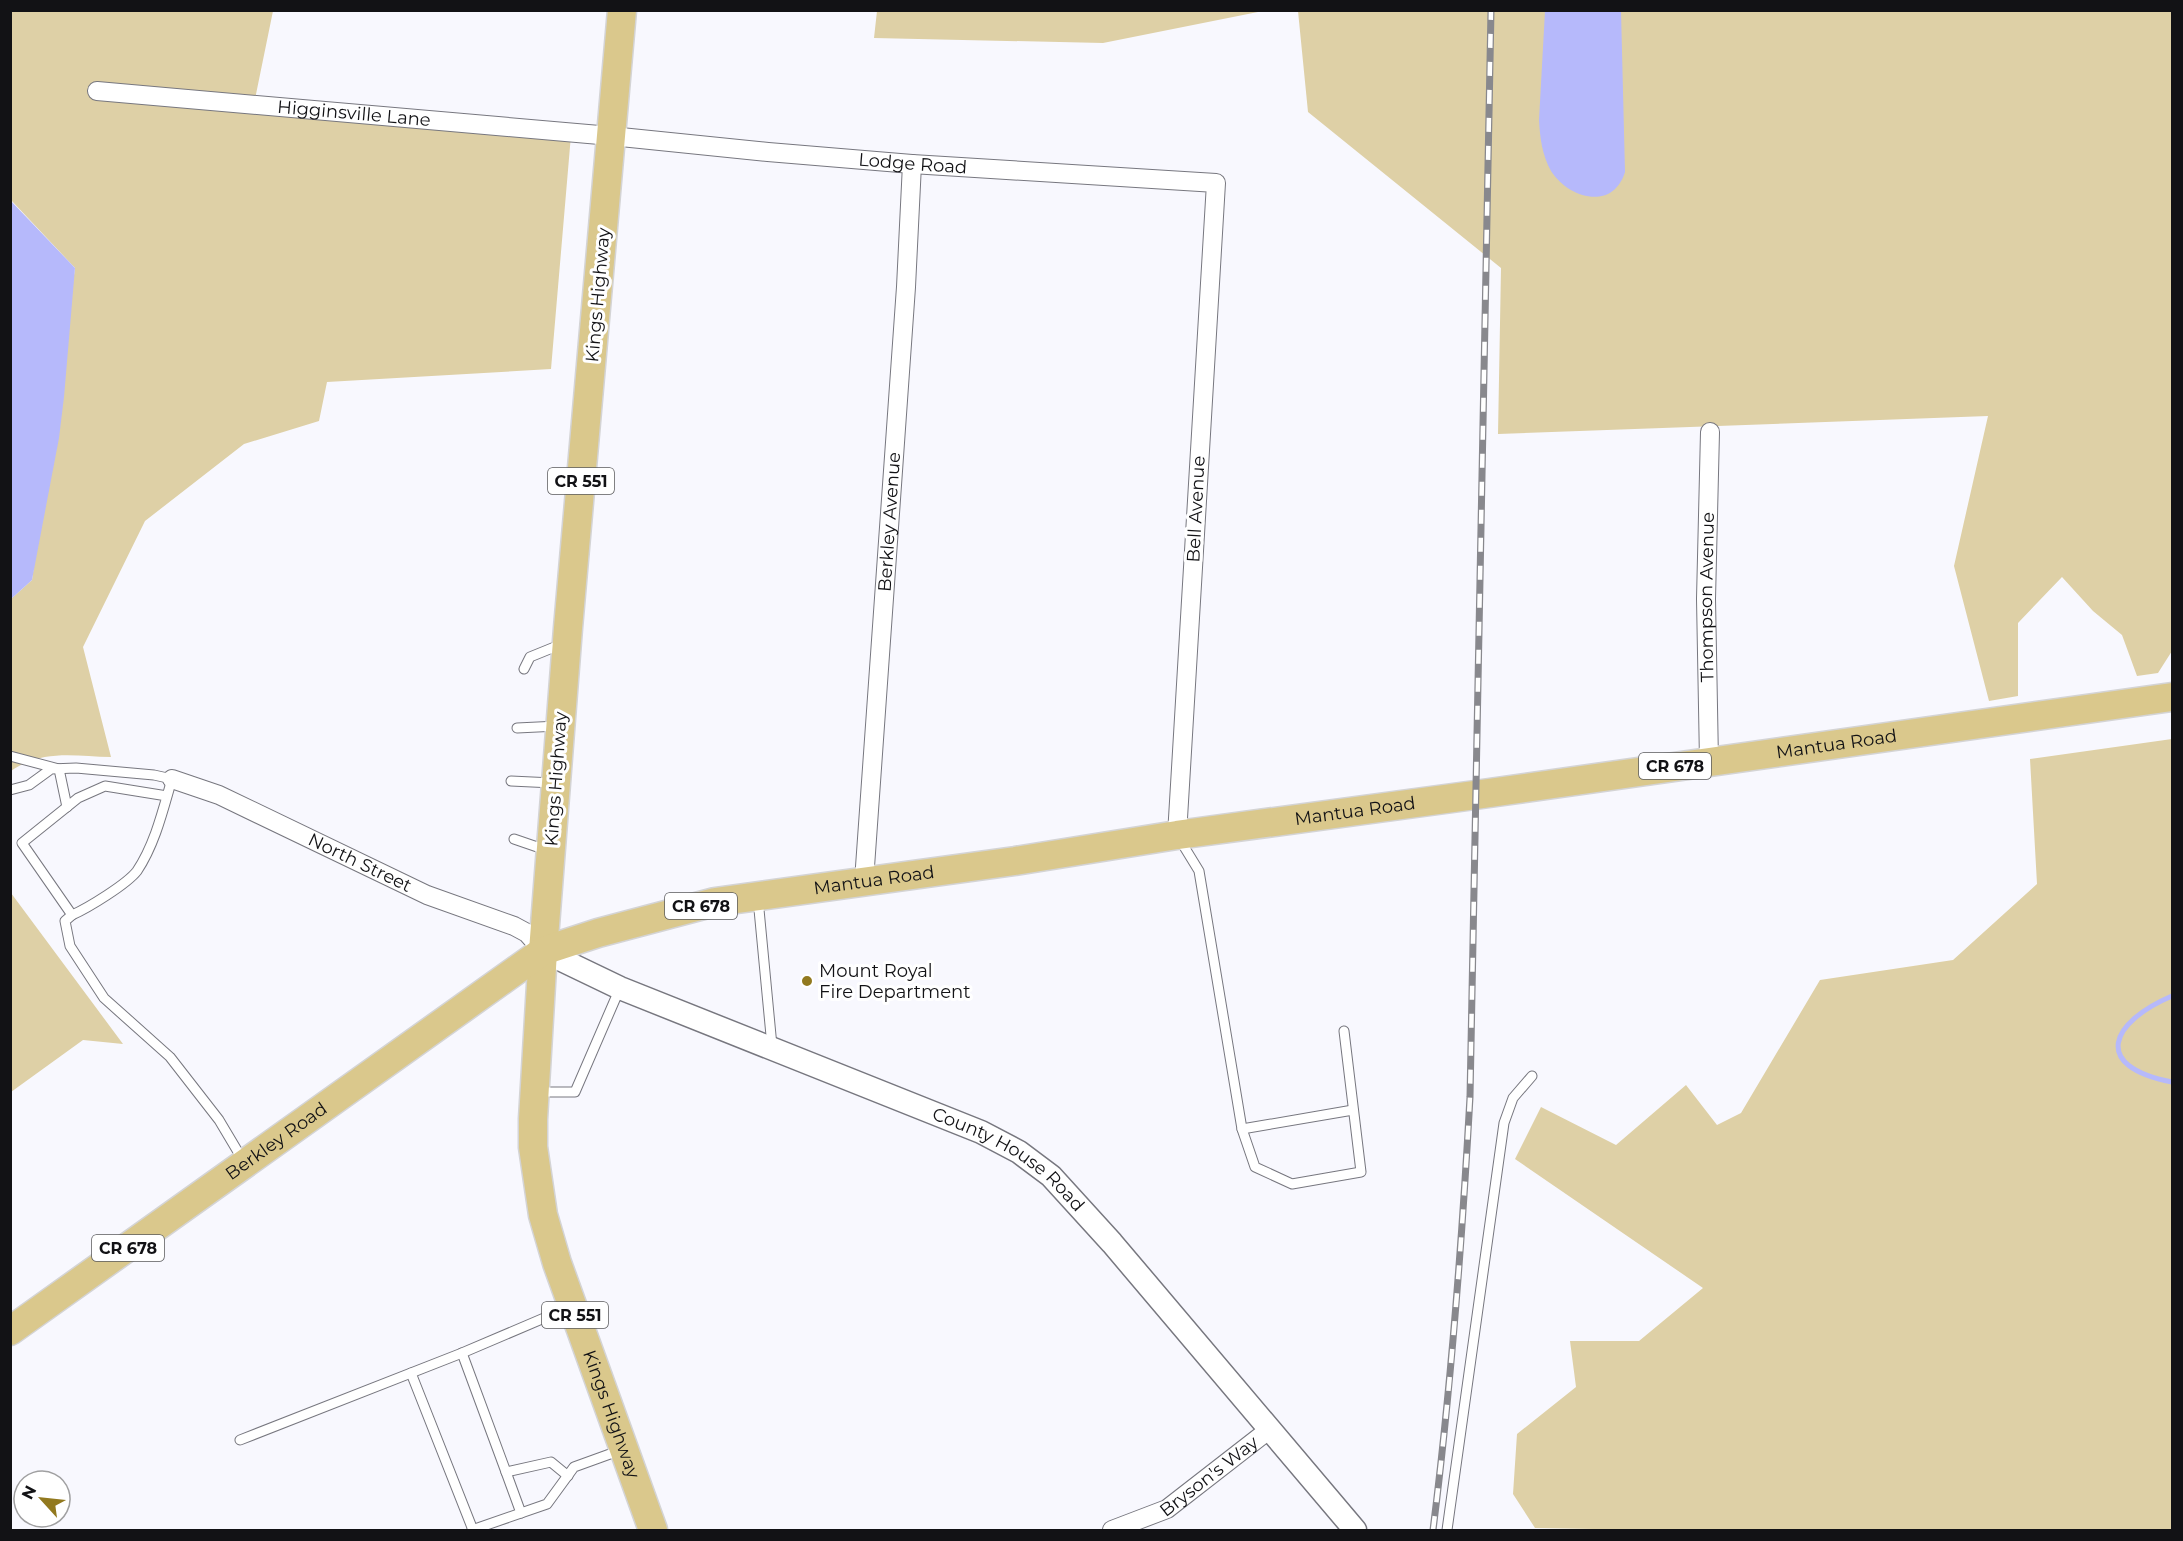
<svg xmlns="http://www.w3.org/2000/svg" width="2183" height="1541" viewBox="0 0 2183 1541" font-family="Montserrat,sans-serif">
  <rect width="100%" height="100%" fill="#f8f8fe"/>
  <g fill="#ded0a6">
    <path d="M11,11H273L253,109L571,135L551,369L327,382L319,421L244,444L145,521L83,647L111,757C74,756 42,749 11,771V599L32,580L75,268L11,200Z"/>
    <polygon points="877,11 877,10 1263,11 1103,43 874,38"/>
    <polygon points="1298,11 2172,11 2172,651 2158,673 2137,676 2122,635 2093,611 2062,577 2018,623 2018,696 1989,701 1954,566 1988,416 1498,434 1501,268 1308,112"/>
    <polygon points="2172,739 2172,1530 1652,1530 1535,1528 1513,1494 1517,1434 1576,1387 1570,1341 1639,1341 1703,1288 1515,1159 1541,1107 1616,1145 1686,1085 1717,1125 1741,1113 1820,980 1953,960 2037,884 2030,759"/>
    <polygon points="11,893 123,1044 83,1040 11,1092"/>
  </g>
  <g fill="#b6b9fb">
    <path d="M1545,11H1621L1625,172C1613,211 1569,199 1551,171C1542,155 1540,138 1539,120Z"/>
    <polygon points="10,200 75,268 64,397 59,438 32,580 11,599"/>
  </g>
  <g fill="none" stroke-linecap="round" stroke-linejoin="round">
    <path stroke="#b6b9fb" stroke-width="5" d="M2172,996C2111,1022 2090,1066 2172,1082"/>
    <defs>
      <g id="service">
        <polyline points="524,669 530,657 562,644"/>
        <polyline points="517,728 558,726"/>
        <polyline points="10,756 59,769 67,807"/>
        <polyline points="511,781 553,783"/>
        <path d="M10,790L29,785L51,769L76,768L154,775L172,779C163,810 155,844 137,871C127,884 88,908 72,915L22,843L78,798L105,786L167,796"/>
        <polyline points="514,839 546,850"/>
        <polyline points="1180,840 1199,871 1242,1129 1255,1167 1292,1184 1361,1172 1344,1031"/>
        <polyline points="758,899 772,1046"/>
        <polyline points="72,915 65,921 70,946 104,998 170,1057 219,1120 244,1162"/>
        <polyline points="538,1092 575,1092 620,988"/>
        <polyline points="1242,1129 1353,1110"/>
        <polyline points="462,1353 506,1472 551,1462 568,1476"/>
        <polyline points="411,1373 473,1530"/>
        <polyline points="240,1440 462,1353 570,1307"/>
        <polyline points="506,1472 521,1513"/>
        <polyline points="472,1530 547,1504 574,1467 621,1450"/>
        <polyline points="1447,1530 1504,1123 1513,1098 1532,1076"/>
      </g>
      <g id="minor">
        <path id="s1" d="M97,91L611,136L768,152L912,164L1216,183L1177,835"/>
        <path id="s2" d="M1709,761L1706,599L1710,432"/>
        <path id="s3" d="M172,779L219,795L427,895L514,926L527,933L543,951"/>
        <path id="s4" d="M864,881L906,287L912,164"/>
        <path id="s5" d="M1112,1530L1167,1509L1270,1429"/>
      </g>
      <g id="tertiary">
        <path id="s6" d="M543,951L620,988L981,1132L1019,1152L1051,1176L1112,1243L1355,1530"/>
      </g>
      <g id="primary">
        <path id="s7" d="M622,10L568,628L543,951L533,1119V1147L543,1215L557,1263L653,1530"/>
        <path id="s8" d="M10,1331L543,951L598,933L715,902L1015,861L1177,835L1475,795L2172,697"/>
      </g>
    </defs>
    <use href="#service" stroke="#77777f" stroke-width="11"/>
    <use href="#minor" stroke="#77777f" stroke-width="20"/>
    <use href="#tertiary" stroke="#77777f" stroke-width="25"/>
    <use href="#primary" stroke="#d4d4d5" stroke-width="31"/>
    <use href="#service" stroke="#fff" stroke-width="9"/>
    <use href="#minor" stroke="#fff" stroke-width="18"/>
    <use href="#tertiary" stroke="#fff" stroke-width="22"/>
    <use href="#primary" stroke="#dac88c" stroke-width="28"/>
    <defs>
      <path id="rail" d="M1433,1530C1451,1387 1462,1242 1470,1097L1491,10"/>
    </defs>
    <use href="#rail" stroke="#88888d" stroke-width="7"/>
    <use href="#rail" stroke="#fff" stroke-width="4.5" stroke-dasharray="14" stroke-linecap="butt"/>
  </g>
  <circle fill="#92791f" stroke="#fff" stroke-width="2" cx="807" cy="981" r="6"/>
  <g text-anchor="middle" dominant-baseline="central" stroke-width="6" stroke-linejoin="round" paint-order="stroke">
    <g fill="#fff" stroke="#59595b" stroke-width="1.5">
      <rect x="548" y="468" width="66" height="26" rx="4.5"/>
      <rect x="1639" y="753" width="72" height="26" rx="4.5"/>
      <rect x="665" y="893" width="72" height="26" rx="4.5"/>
      <rect x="92" y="1235" width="72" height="26" rx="4.5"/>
      <rect x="542" y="1302" width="66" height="26" rx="4.5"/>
    </g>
    <g font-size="16" font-weight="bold" fill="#121215">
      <text x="581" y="481">CR 551</text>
      <text x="1675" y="766">CR 678</text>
      <text x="701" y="906">CR 678</text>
      <text x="128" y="1248">CR 678</text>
      <text x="575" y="1315">CR 551</text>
    </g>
    <g font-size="18" fill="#121215" stroke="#fff">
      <text stroke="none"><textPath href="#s1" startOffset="258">Higginsville Lane</textPath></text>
      <text stroke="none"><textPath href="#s1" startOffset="819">Lodge Road</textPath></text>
      <text transform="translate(598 295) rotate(-85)">Kings Highway</text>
      <text transform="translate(1196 509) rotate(-87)">Bell Avenue</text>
      <text stroke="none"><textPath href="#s4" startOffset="360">Berkley Avenue</textPath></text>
      <text stroke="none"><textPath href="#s2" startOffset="164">Thompson Avenue</textPath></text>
      <text stroke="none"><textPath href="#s8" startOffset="1966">Mantua Road</textPath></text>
      <text transform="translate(556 779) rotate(-86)">Kings Highway</text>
      <text stroke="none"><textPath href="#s8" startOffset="1480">Mantua Road</textPath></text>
      <text stroke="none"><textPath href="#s3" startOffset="206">North Street</textPath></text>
      <text stroke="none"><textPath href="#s8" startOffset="994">Mantua Road</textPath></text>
      <text stroke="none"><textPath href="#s8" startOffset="327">Berkley Road</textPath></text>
      <text stroke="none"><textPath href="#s6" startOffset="512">County House Road</textPath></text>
      <text stroke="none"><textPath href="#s7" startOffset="1420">Kings Highway</textPath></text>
      <text stroke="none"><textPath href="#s5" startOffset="112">Bryson's Way</textPath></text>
    </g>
    <g font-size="18" fill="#121215" stroke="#fff" text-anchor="start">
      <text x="819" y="971">Mount Royal<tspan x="819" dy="21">Fire Department</tspan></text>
    </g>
  </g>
  <rect width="2183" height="1541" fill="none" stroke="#121215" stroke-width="24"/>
  <g transform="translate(42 1499) rotate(297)"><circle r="28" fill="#ffffff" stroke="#a0a0a1" stroke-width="1.5"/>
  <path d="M0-4.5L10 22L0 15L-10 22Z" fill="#92791f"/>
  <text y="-9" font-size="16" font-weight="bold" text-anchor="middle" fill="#121215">N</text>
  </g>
</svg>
